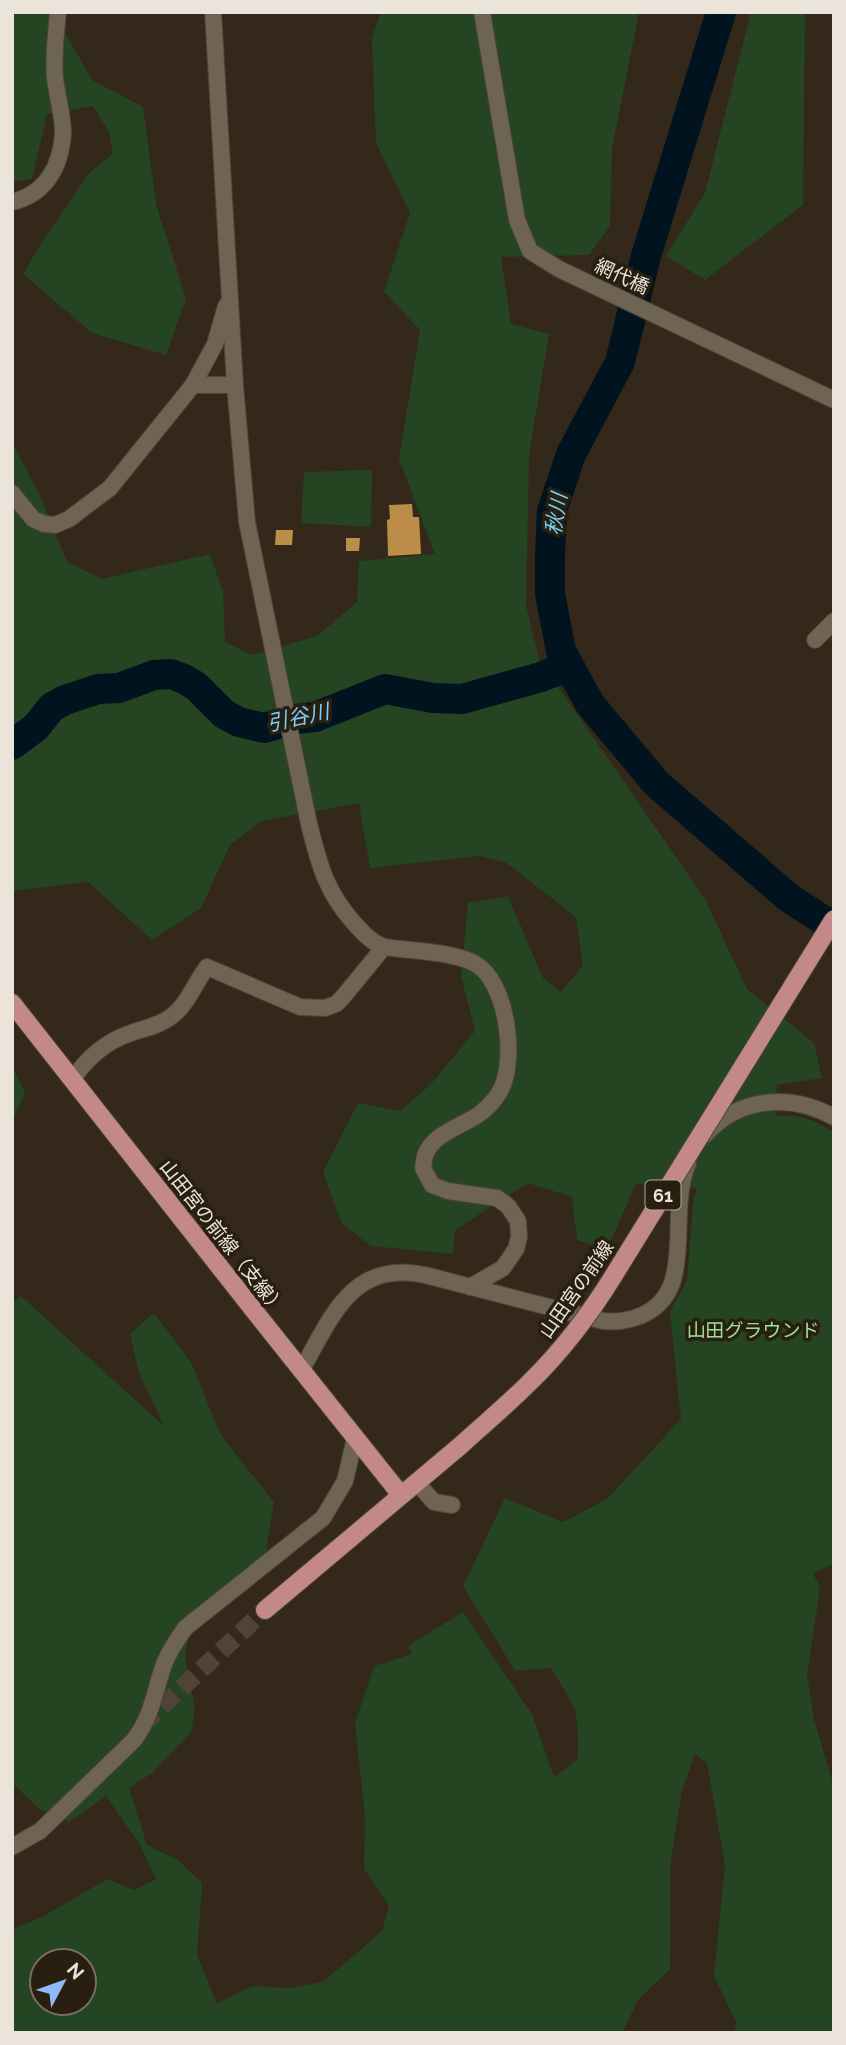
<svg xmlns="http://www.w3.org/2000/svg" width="846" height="2045" viewBox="0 0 846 2045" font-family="Raleway,'Noto Sans JP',sans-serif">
  <rect width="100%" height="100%" fill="#33281a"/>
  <g fill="#254422" fill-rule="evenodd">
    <polygon points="12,12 57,12 63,29 92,80 143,107 156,204 186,299 166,355 92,333 23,274 42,242 89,173 113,154 109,132 93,106 47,114 32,179 12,182"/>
    <path d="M381,12H639L612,149L610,226L589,255L501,257L511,324L549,334L529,455L526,606L539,659L705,899L747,989L814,1043L822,1078L777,1085L776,1116C801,1114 812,1120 834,1132V1564L813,1573L820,1588L807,1675L814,1719L834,1787V2033H735L736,2022L714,1976L725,1865L707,1763L695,1754L682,1790L671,1859L670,1969L638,2000L622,2033H12V1930L44,1916L107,1879L134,1890L156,1879L140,1845L106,1796L69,1822L39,1809L12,1783V1303L21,1296L164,1426L139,1373L130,1334L154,1313L191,1362L220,1434L274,1502L265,1556L189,1634L185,1657L195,1709L191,1733L152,1773L129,1788L147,1845L178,1860L202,1883L197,1955L217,2004L252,1986L291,1988L323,1982L382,1931L389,1906L364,1869L365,1817L355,1723L374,1666L412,1654L408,1646L463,1612L532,1714L554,1777L578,1759V1731L575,1708L551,1668L515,1671L463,1586L505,1498L563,1522L607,1499L681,1419L670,1311L687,1281L693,1203L697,1188L636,1184L607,1249L577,1240L572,1197L528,1183L455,1230L453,1254L371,1246L342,1224L323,1172L358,1103L400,1111L431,1084L475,1031L461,976L468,903L508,896L543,978L561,992L583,965L576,917L505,862L480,856L370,868L359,803L262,821L230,845L201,908L152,940L88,882L12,891V442L41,498L67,562L102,579L210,554L223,592L225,642L252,655L317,636L357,602L359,561L435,554L399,459L420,330L384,292L410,213L376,143L372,38ZM42,1961H84V2003H42Z"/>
    <polygon points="751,12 805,12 803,205 705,280 666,256 705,193"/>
    <polygon points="372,470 371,527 301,523 304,472"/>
    <polygon points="12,1065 25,1093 12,1121"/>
  </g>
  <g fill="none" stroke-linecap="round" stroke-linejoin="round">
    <g stroke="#00131e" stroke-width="30">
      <polyline points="721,12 646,256 620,362 571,454 552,511 550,556 550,594 561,651 590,704 656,783 789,898 834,927"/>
      <polyline points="12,745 36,727 52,707 65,700 98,689 119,688 154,675 171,674 184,679 196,686 224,714 239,722 264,728 295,719 315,717 385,689 433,698 462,699 541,677 569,666"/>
    </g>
  </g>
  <g fill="#bc8c49">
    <polygon points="412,504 413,517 419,517 421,554 388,556 387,520 390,519 389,505"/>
    <polygon points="276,530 293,530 292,545 275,545"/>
    <polygon points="346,538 360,538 359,551 346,551"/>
  </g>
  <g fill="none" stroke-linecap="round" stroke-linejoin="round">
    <polyline stroke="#4f4437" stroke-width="18" stroke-dasharray="18 9" stroke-linecap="butt" points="142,1725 265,1610"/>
    <defs>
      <g id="minor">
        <path d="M213,12L235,385L247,522L309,824C319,864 326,892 354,923C363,933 371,942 384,947C411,951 449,951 474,963C508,980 519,1067 497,1096C492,1103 485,1110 478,1115C462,1126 435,1133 426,1153C424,1157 424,1163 423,1168L432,1185L448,1191L497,1198L508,1206L518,1221L519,1237L516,1249L503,1268L470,1287"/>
        <polyline points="482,12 517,220 530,251 559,269 834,400"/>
        <path d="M12,202C46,194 61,166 63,133C63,115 57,96 55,78C53,56 56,34 58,12"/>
        <polyline points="193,385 235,385"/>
        <polyline points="12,493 33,519 44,524 55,525 69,519 110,488 193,385 215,344 226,306"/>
        <polyline points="815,640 834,621"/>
        <path d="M72,1080C87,1058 106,1041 131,1033C145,1028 159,1026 172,1016C187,1005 195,983 207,967L300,1007L325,1008L336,1004L343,997L384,947"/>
        <path d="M705,1135C739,1097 790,1093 834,1117"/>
        <path d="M301,1371C331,1318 352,1259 425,1275L603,1321C638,1324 669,1308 675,1271C682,1235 674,1198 688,1163"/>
        <polyline points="417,1483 434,1502 452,1505"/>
        <path d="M12,1847L40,1831L134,1740C154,1713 154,1690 165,1662C170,1649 178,1639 185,1628L323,1518L345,1481L355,1438"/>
      </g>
      <g id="major">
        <polyline points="12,1003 252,1308 401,1495"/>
        <polyline points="265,1610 460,1446"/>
      </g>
    </defs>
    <use href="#minor" stroke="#4d4438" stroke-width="18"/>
    <use href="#major" stroke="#4d4438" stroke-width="20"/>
    <use href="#minor" stroke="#6f6353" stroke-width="16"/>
    <use href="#major" stroke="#c28987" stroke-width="18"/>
    <defs>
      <path id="major-bridge" d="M460,1446C483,1425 507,1405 529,1383C562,1351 590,1314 614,1275L834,919"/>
    </defs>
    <use href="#major-bridge" stroke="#4d4438" stroke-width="20" stroke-linecap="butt"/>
    <use href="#major-bridge" stroke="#c28987" stroke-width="18"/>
  </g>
  <g text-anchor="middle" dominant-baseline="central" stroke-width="7" stroke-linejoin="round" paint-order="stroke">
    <rect fill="#291f11" stroke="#b1a99e" stroke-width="2" x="645.5" y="1180.5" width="35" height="29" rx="5"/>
    <g font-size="18" font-weight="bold" fill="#ebe4db">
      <text x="663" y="1195">61</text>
    </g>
    <g font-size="19" fill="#ebe4db" stroke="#291f11">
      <text transform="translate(622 276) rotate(25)">網代橋</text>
      <text transform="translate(223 1237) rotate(52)">山田宮の前線（支線）</text>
      <text transform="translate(576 1289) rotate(-55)">山田宮の前線</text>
    </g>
    <g font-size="19" fill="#9ae392" stroke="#291f11">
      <text x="753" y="1330">山田グラウンド</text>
    </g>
    <g font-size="21" font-style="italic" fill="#75d1fb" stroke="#291f11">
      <text transform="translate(556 514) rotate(-81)">秋川</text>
      <text transform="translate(298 717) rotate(-12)">引谷川</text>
    </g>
  </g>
  <rect width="846" height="2045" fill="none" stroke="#ebe4db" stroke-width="28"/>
  <g transform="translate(63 1982) rotate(49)"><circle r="33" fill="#291f11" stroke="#776e62" stroke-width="2"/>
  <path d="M0-5L12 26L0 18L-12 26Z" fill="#8eb9fc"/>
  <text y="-10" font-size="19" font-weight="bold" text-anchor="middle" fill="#ebe4db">N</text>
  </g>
</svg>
